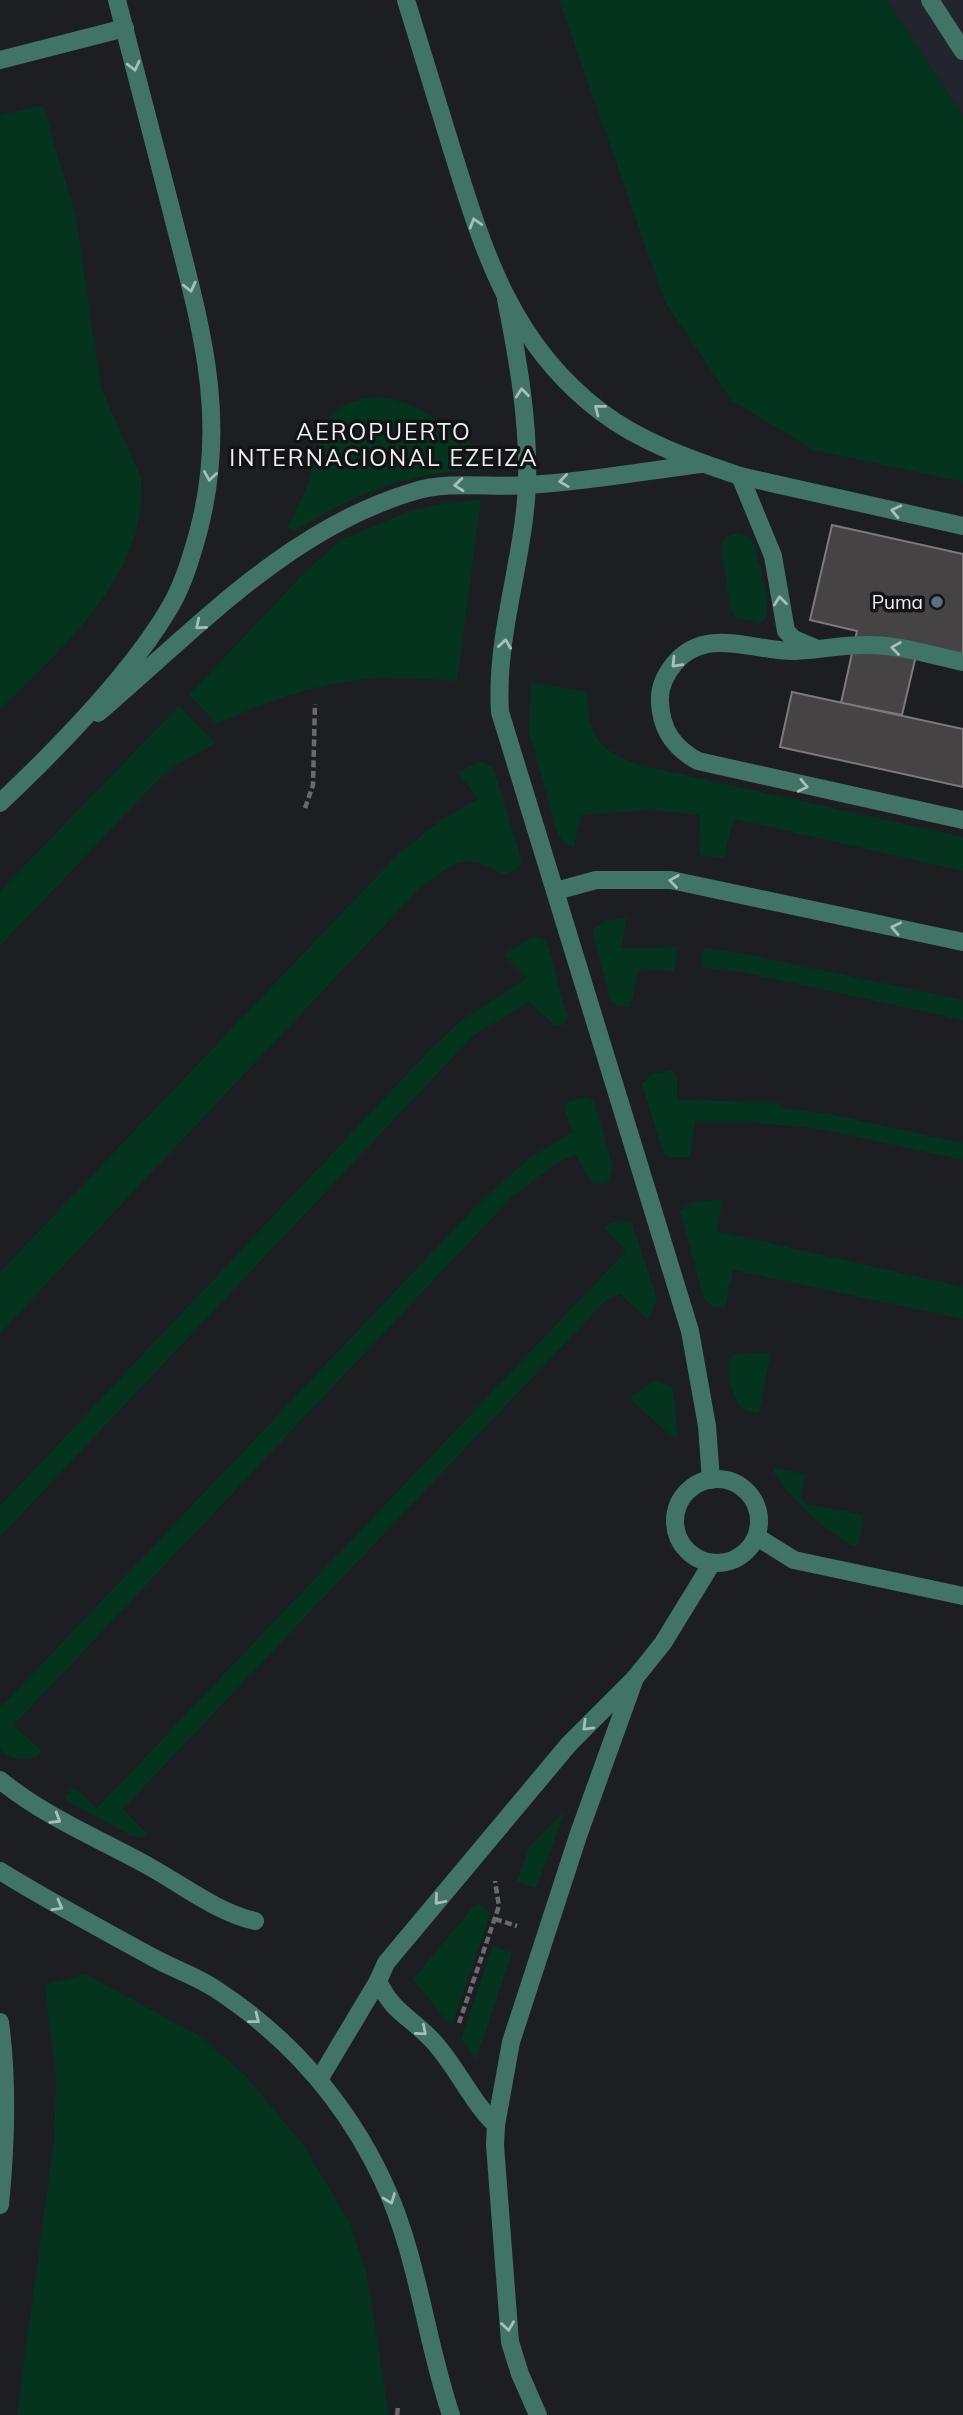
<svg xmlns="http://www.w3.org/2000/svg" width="963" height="2415" viewBox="0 0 963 2415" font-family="Mulish,sans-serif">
  <rect width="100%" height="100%" fill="#1d1e21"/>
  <polygon fill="#23252e" points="887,0 963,0 963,116"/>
  <g fill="#04331e">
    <polygon points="559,0 887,0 963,116 963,482 814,450 731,400 665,302"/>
    <path d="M43,105L76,217L101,388L141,478C149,575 61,648 0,710V115Z"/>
    <path d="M378,397C424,400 454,438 496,456L500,461L493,471C420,467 355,493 293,532L288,526C296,510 305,494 310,476C324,430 318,403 378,397Z"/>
    <path d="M481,500L457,681C430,680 403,677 376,678C321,682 266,701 217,724L189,695L307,570L341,540L410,511L450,502Z"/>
    <path d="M739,533L750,538L755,546C759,564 775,612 762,623L736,618L731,610L721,549L725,537Z"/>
    <path d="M531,683L587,692C590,738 596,749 640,765L963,837V871L734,819L724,858L700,855L699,815L650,810L581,815L574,847L564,843L557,832L529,732Z"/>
    <polygon points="179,706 216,743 175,766 157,781 0,946 0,891"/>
    <path d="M480,761L493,767L522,861L519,868L503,875C461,849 453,864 417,891L0,1333V1272L399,853L441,820L478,799L458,772Z"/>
    <polygon points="627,918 621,948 677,947 674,971 638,970 631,1006 618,1006 611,1001 594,939 594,929 607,920"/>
    <polygon points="534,936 547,941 567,1016 564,1025 554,1025 529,1002 473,1036 0,1537 0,1506 428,1052 460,1021 527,978 506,957 506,953"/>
    <polygon points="704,948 746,954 963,1000 963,1020 742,972 701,967"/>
    <polygon points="672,1070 677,1076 677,1099 779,1103 782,1108 825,1113 963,1143 963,1160 820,1129 750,1122 695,1122 690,1157 669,1157 663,1153 642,1084 651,1074"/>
    <path d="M587,1097L594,1102L613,1166L609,1180L603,1184L591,1181L575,1154L556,1164L513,1196L14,1725L41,1750L38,1756C24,1760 10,1761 0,1749V1708L477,1205L528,1159L573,1132L564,1107L569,1101Z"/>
    <polygon points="723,1199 717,1231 963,1287 963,1319 733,1270 725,1308 714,1307 704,1299 680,1211 691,1202"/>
    <polygon points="631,1221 657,1298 649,1320 620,1294 606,1300 123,1809 148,1835 143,1838 130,1835 67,1801 65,1796 74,1787 97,1808 626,1251 604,1228 612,1223"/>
    <path d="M771,1352L759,1413C754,1412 747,1412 742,1408C733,1399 726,1370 729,1358L737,1354Z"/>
    <polygon points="654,1380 671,1386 674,1392 677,1438 674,1439 630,1398"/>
    <path d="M776,1468L805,1474L801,1498L806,1504L864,1515L858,1545L853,1546C821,1527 794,1503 773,1471Z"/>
    <polygon points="565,1810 536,1889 517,1881 529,1848"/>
    <polygon points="479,1904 489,1910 490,1916 451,2027 413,1979 473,1907"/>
    <polygon points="493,1946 512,1953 476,2059 461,2039"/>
    <polygon points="85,1974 198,2035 244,2074 304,2146 351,2225 366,2271 389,2415 17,2415 54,2140 56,2080 45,1985"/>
  </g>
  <g fill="#464345" stroke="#7d797b" stroke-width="2">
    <polygon points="832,525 963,554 963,657 918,647 902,715 841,703 857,631 810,620"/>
    <polygon points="792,692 963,729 963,787 780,747"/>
  </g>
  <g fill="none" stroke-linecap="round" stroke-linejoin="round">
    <g stroke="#696a6d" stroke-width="4.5" stroke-dasharray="7 3.5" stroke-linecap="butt">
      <polyline points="305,808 313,785 315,704"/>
      <polyline points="495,1919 517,1926"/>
      <polyline points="459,2023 499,1906 495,1881"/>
      <polyline points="397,2415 398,2407"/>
    </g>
    <g stroke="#417467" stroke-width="18">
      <polyline points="930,0 963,51"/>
      <polyline points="0,60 125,28"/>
      <path d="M506,299C518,360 529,422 527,484C524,560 495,636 500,712L690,1331L707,1426L711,1480"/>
      <polyline points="740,476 773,556 786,631 794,639 815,648"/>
      <path d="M963,662C930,655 897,644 864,645C841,645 818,650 795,651C754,652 706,625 674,664C665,675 659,687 660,702C661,730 674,748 698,761L963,820"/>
      <polyline points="556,891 596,880 671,880 963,942"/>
      <circle cx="717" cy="1521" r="42"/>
      <polyline points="757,1537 794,1560 963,1596"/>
      <path d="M0,1780C47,1818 98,1838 150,1867C184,1886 217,1912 255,1921"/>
      <path d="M378,1981C393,2013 411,2017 433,2041C457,2067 470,2100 496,2125"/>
      <path d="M0,2022C8,2082 6,2144 0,2205"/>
      <polyline points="320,2078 378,1981 386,1963 569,1744 635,1678 663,1643 712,1563"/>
      <polyline points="538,2415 520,2374 510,2342 495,2145 496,2125 511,2042 579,1833 635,1678"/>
    </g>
    <g stroke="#417467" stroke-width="18">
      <path d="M406,0C422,51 437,102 453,153C484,253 512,344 600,411C640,442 692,460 740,476L963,526"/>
      <path d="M98,713C194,631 288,529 412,492C450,480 489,488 528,485C585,482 644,471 701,464"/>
      <path d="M0,803C56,750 131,674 170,607C183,585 191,558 198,533C230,414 199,321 170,205C152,137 135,68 117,0"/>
      <path d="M0,1871C50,1902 101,1929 152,1957C172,1968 195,1976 214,1988C288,2036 346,2102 383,2181C418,2255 425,2338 451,2415"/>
    </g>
  </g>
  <defs><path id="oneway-chevron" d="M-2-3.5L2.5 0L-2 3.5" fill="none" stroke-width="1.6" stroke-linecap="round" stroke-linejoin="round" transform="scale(1.75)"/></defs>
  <g stroke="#a9beba">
    <use href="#oneway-chevron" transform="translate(134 66) rotate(76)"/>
    <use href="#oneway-chevron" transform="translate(475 223) rotate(-107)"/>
    <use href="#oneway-chevron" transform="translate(190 287) rotate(76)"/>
    <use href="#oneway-chevron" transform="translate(522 393) rotate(-96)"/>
    <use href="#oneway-chevron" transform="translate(599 409) rotate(-142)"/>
    <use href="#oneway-chevron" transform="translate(210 476) rotate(99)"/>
    <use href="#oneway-chevron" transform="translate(564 481) rotate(173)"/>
    <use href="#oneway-chevron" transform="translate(459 485) rotate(175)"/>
    <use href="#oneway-chevron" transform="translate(896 511) rotate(-167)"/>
    <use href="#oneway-chevron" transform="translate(780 601) rotate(-96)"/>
    <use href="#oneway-chevron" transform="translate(200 625) rotate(140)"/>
    <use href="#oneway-chevron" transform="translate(505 644) rotate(-82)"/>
    <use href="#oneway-chevron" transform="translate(896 648) rotate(-172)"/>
    <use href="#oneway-chevron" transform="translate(676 663) rotate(134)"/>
    <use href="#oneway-chevron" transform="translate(803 786) rotate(12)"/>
    <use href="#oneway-chevron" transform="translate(674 881) rotate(-172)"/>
    <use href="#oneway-chevron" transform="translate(896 928) rotate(-168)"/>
    <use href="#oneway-chevron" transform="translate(587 1726) rotate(135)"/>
    <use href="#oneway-chevron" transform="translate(56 1819) rotate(31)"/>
    <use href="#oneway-chevron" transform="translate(439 1900) rotate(130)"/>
    <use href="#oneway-chevron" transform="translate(58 1906) rotate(29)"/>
    <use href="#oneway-chevron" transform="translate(255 2019) rotate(38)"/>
    <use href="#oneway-chevron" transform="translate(422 2031) rotate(41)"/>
    <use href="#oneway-chevron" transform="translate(390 2199) rotate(69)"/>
    <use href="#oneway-chevron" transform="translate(508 2326) rotate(82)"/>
  </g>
  <circle fill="#5c6f8a" stroke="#141417" stroke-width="2.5" cx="937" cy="602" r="7"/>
  <g text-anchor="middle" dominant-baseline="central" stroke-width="7" stroke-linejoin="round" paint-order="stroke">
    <g font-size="19" fill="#eff0f2" stroke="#141417" text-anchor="end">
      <text x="923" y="602">Puma</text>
    </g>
    <g font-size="23" letter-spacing="2" fill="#eff0f2" stroke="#141417">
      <text x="384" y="431">AEROPUERTO<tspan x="384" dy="26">INTERNACIONAL EZEIZA</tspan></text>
    </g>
  </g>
</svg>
